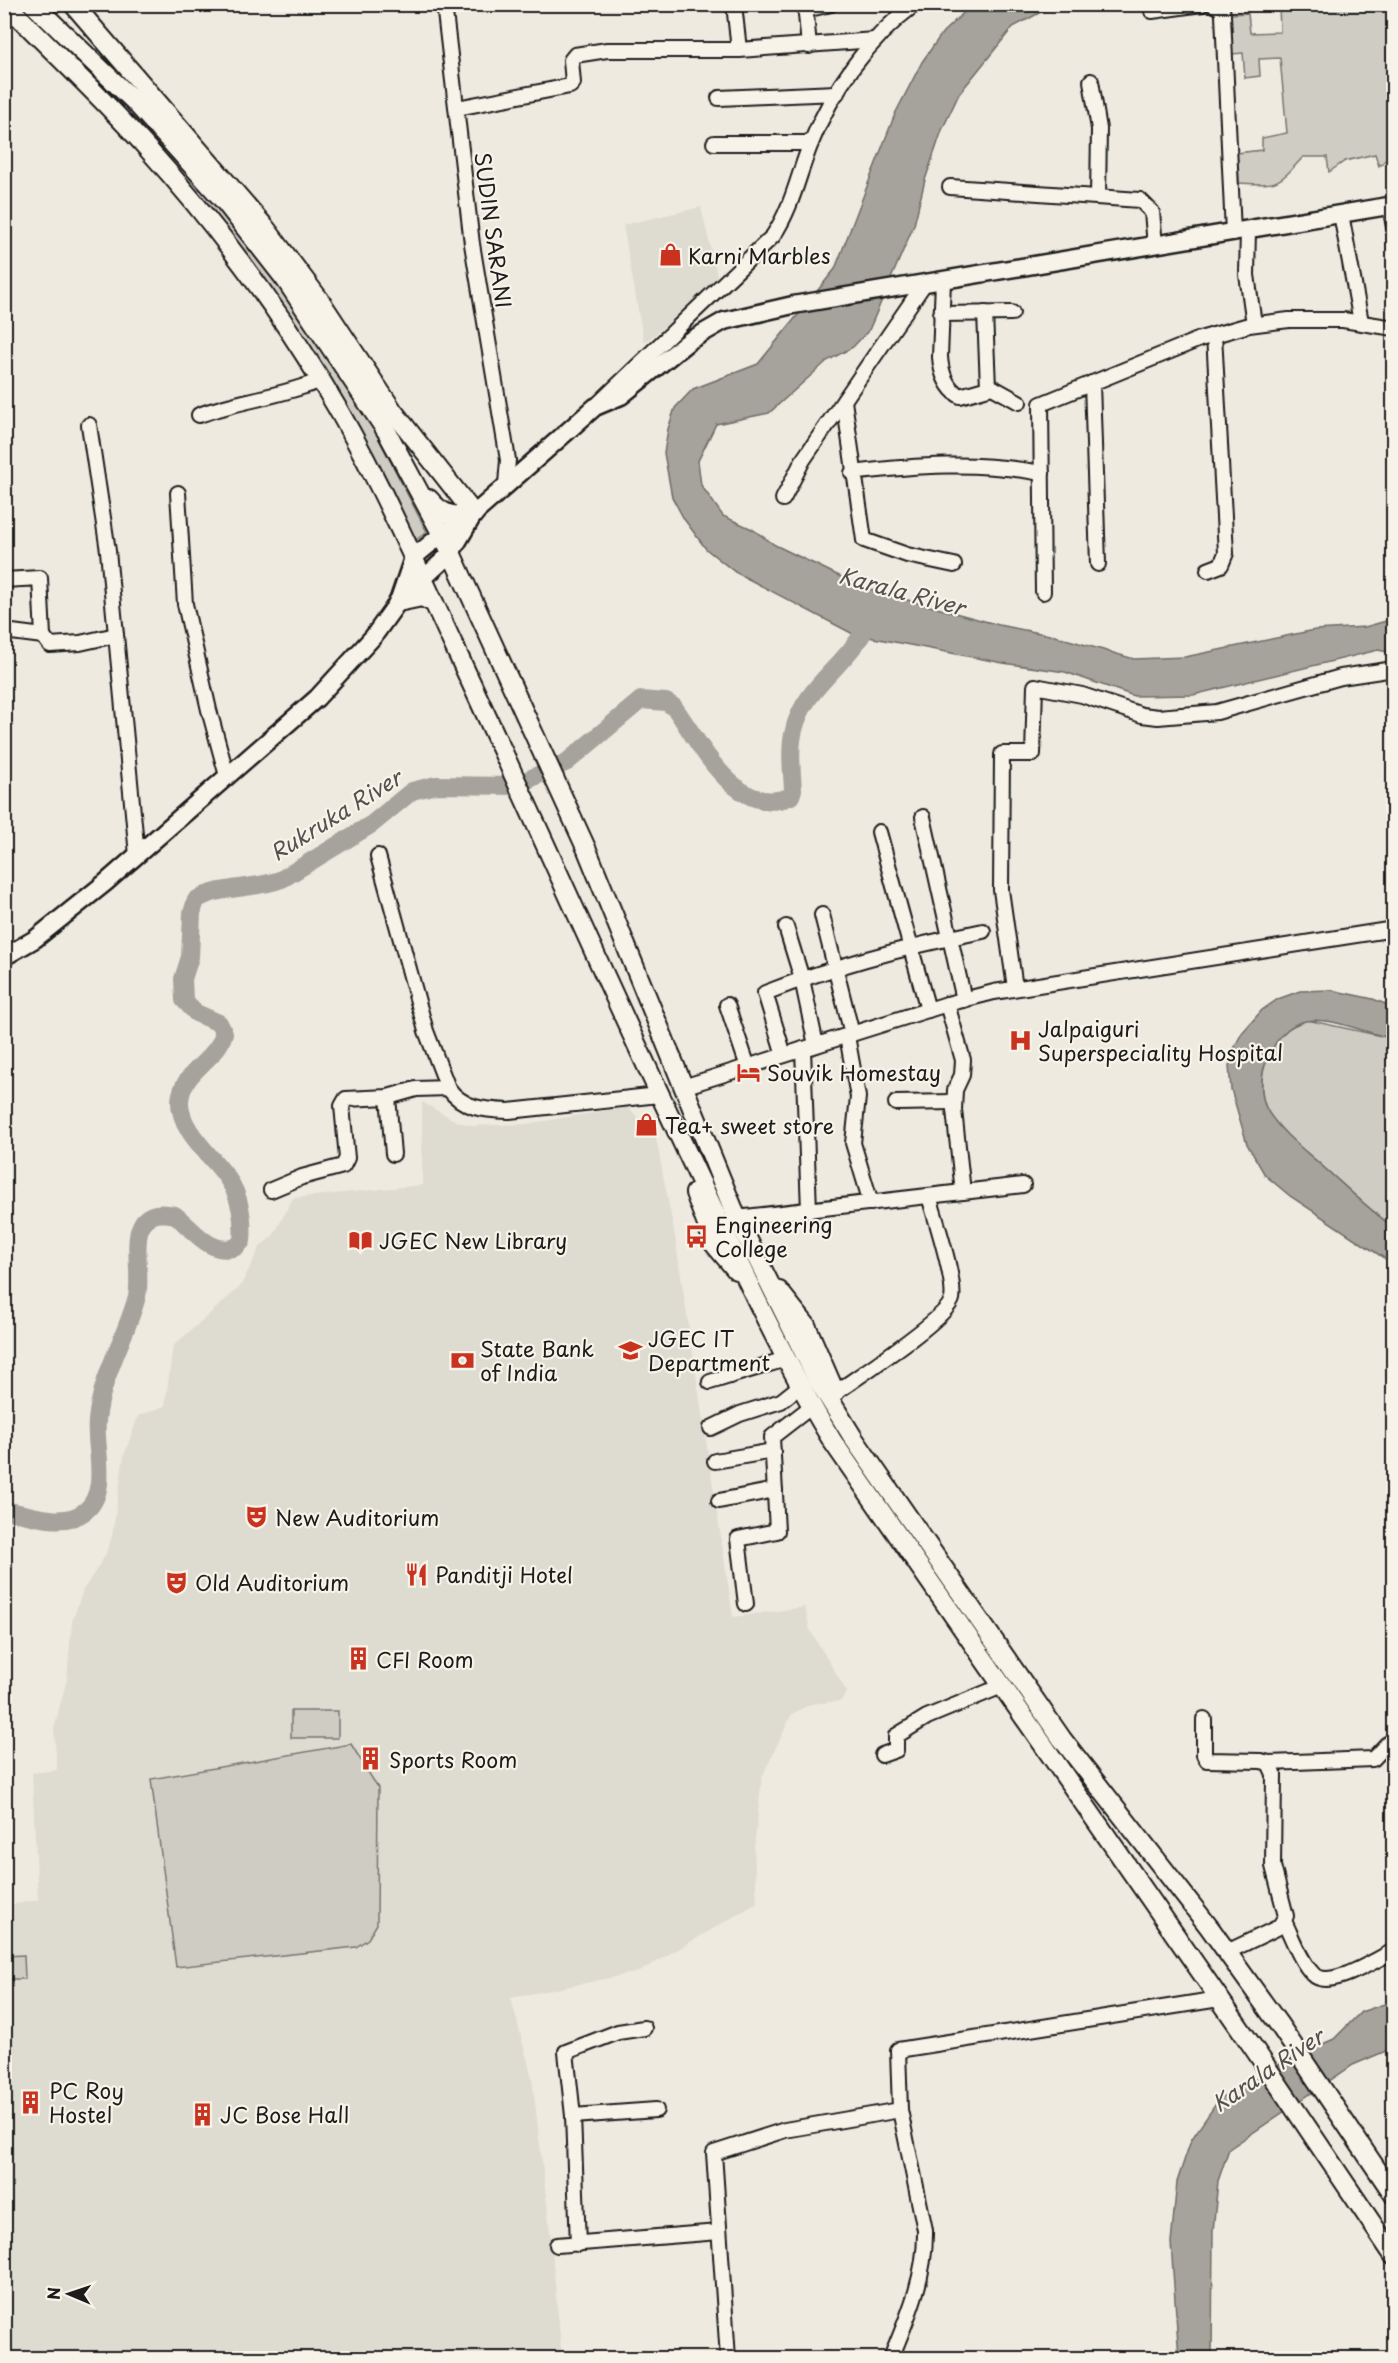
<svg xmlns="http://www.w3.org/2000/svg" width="1398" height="2363" viewBox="0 0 1398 2363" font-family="'Playpen Sans',sans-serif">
  <rect width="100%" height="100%" fill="#eeeae0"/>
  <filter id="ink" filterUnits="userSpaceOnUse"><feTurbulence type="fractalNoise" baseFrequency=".0167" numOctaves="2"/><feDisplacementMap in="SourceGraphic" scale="12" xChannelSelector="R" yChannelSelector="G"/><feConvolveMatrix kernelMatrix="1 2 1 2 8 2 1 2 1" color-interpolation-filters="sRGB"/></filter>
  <g filter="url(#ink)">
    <g fill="#dedbd1">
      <polygon points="701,207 719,284 644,343 623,225"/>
      <polygon points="422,1102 456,1121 473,1126 527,1124 627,1107 655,1133 675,1237 733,1617 805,1607 810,1630 847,1692 841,1701 811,1704 792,1714 762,1777 754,1849 757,1903 639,1972 511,1998 532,2078 550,2230 562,2358 5,2358 4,1906 38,1900 32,1773 57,1770 54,1728 67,1679 72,1622 83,1590 105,1556 112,1536 124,1456 138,1416 165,1406 173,1346 240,1287 260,1247 273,1236 293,1198 422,1185"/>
    </g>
    <g fill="#cfccc3" stroke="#767470" stroke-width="1.5">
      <polygon points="12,5 26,5 124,98 259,254 355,393 427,532 413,542 249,261"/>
      <path d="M1279,5H1393V153L1379,166L1375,154L1345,161L1329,172L1327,157H1303C1277,186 1278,185 1239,183L1237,153L1262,150V138L1287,133L1280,58L1259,59L1260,76L1245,78L1243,53L1232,54L1229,14L1248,13L1250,33L1280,32Z"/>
      <path d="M1307,1020L1386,1037L1393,1043V1227C1367,1208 1345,1186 1320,1164C1302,1148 1276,1132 1266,1108C1260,1093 1261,1075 1267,1059C1276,1034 1283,1029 1307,1020Z"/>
      <rect x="291" y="1711" width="47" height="27"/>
      <polygon points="351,1744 378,1788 377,1924 368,1939 356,1947 176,1967 151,1779"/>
      <polygon points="24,1955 25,1979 5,1979 5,1956"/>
    </g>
    <g fill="#a6a39d" stroke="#6f6d69" stroke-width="1.5">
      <polygon points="972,5 1054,5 1013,27 959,94 942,130 925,180 914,225 869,330 853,347 827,361 769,413 716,424 698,461 701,485 723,516 752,529 775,545 860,586 904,599 999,625 1055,636 1134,659 1185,657 1315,630 1365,627 1393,619 1393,653 1378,650 1193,695 1134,696 1065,672 1003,663 853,634 735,572 706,549 684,519 672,497 664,453 668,429 675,408 693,389 758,364 835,269 895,114 922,62 943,32"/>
      <path d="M1331,990L1373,999L1393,1007V1043L1386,1037C1332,1023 1290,997 1265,1065C1260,1079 1260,1100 1269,1113C1283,1134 1302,1148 1321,1165C1345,1186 1367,1208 1393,1227V1264L1290,1196L1265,1175L1247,1144L1231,1089L1229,1066L1234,1048L1242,1033L1262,1010L1278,999L1300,991Z"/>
      <polygon points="1393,2001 1393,2048 1353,2065 1229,2149 1218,2181 1213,2231 1212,2358 1179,2358 1171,2242 1177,2182 1191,2140 1220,2098 1289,2059 1334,2039 1361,2012"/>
    </g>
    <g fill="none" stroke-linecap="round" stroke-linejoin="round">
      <path stroke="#a6a39d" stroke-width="18" d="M4,1510C28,1514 63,1528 84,1512C111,1492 94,1448 97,1421C101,1377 124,1341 136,1300C146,1270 117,1203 175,1215C193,1229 210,1256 236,1247L242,1241C244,1220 240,1196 228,1179C213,1156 179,1131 180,1101C182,1070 217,1061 224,1033L219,1023L196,1013L184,1000L183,979L190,957L192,913L196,900C221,885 255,890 282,879L372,824L412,791L436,785L514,786L567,762L641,700L666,702L674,707C699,741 737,821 791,796L793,790C792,771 789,749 794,730C802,695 832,674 853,647C861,638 867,626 873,616"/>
      <defs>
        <g id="minor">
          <polyline points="444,4 472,244 508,460 506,484"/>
          <polyline points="734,4 739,50"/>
          <polyline points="805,4 809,46"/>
          <polyline points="1213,4 1222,9 1223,15 1233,233"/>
          <polyline points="805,10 831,4"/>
          <polyline points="1152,11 1202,4"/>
          <polyline points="1091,81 1099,129 1098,197"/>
          <polyline points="719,98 837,93"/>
          <polyline points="457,108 570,86 573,83 571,60 575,55 607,50 739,50 875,40"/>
          <polyline points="714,143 811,143"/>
          <polyline points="950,187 1140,200 1152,212 1155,245"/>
          <polyline points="1390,206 1394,227"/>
          <polyline points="1341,214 1361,322"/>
          <polyline points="1248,230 1247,275 1254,324"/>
          <path d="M943,281L940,357C941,371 946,388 960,396L992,387L1019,402"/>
          <polyline points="985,313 988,387"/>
          <polyline points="941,314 1012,313"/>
          <polyline points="1092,383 1098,564"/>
          <polyline points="844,401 864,540 907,555 954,565"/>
          <path d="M598,404L773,236C793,206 798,175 811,143C832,90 869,38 915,4"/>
          <path d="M199,415C239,400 281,397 321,380"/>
          <polyline points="89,425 108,551 137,855"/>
          <path d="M852,473C917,465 977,461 1042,473"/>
          <polyline points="178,493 185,604 209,710 227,776"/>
          <polyline points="783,499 803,460 924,284"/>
          <polyline points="1208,570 1221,565 1226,553 1214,335"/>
          <polyline points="4,580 40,578 43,636 50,645 80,643 116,635"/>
          <polyline points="1043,592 1041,404 1200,339 1249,325 1289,320 1343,320 1394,328"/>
          <polyline points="4,631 43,636"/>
          <polyline points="923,817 964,1000"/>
          <polyline points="879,832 928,1010"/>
          <polyline points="378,856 426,1031 448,1088"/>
          <polyline points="822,915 852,1034"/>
          <polyline points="786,927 802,979 816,1045"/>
          <polyline points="1015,988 1001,890 1002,754 1033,754 1035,686 1082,695 1142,715 1158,717 1217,712 1341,677 1394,669"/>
          <polyline points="947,1004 963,1060 962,1075 955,1090 954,1110 963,1192"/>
          <polyline points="727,1005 748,1067"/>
          <polyline points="847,1036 858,1097 853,1143 871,1203"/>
          <polyline points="803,1049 809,1210"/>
          <path d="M784,1055L765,993C836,965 909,946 983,931"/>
          <polyline points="683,1087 947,1004 994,992 1394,929"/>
          <polyline points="388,1097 393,1154"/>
          <polyline points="896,1103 954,1102"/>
          <path d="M271,1190L302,1177L343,1166L347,1158L342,1106L346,1099L388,1097L416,1089L448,1088C463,1109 484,1110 509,1111L659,1095"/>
          <polyline points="737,1218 1023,1185"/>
          <polyline points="710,1382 786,1359"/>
          <path d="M835,1393C856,1378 948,1318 952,1299C956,1280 935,1218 929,1196"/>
          <polyline points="711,1428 740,1414 781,1401 800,1386"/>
          <polyline points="715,1461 773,1451"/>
          <polyline points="719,1501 775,1490"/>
          <polyline points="746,1604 738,1539 777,1531 772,1437 812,1406"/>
          <polyline points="1204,1719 1204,1755 1207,1760 1261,1761 1269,1763 1274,1774 1273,1866 1286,1916 1279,1927 1227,1952"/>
          <polyline points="882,1755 896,1750 896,1736 927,1717 1002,1686"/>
          <polyline points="1269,1763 1373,1759 1387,1744 1394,1741"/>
          <path d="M1284,1921C1292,1937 1300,1961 1313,1974C1329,1991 1376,1959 1394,1951"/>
          <polyline points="573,2116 656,2110"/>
          <polyline points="578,2244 573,2116 566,2052 618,2032 644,2028"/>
          <polyline points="557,2245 719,2232"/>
          <polyline points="728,2358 714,2153 785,2130 900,2110 898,2050 1219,1999"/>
          <path d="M891,2358C908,2317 926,2276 925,2230L900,2110"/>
        </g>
        <g id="major">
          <polyline points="474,514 595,407 621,396 689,341 724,321 793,305 1394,205"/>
          <polyline points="4,957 35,939 105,883 317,698 373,637 398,602 451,553 474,514 442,534 413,558 398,602"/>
        </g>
        <g id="highway">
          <path d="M6,4C53,52 103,98 147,148C213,221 272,300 323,384C374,467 413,558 454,646C535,819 611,993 693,1165C737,1259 779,1353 833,1442L1255,2050L1394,2256"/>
          <polyline points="33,4 134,101 225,202 285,279 387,432 447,544 587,850 737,1218 817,1379 854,1439 1062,1739 1209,1927 1280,2026 1394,2195"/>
          <path d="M73,4L264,226L319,299L393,411L474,514C453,518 442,515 429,499"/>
          <polyline points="398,602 422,597 434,603"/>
          <polyline points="695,1193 714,1244 736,1270"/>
          <polyline points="779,1291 806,1325 835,1392"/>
        </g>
      </defs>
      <use href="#minor" stroke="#1c1c1c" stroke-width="18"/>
      <use href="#major" stroke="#1c1c1c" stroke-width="21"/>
      <use href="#highway" stroke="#1c1c1c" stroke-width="22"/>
      <use href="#minor" stroke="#f7f3e8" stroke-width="14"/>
      <use href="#major" stroke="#f7f3e8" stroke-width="16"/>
      <use href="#highway" stroke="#f7f3e8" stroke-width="18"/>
    </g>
  </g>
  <defs>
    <symbol id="shop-bare" viewBox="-9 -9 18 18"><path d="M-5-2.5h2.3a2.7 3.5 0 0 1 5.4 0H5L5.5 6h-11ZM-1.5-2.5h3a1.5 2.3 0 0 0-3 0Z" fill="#c8321e" stroke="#f7f3e8" stroke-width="2.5" paint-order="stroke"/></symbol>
    <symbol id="hospital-bare" viewBox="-9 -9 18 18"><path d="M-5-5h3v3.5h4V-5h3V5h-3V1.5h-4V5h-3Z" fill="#c8321e" stroke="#f7f3e8" stroke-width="2.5" paint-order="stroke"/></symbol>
    <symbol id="hotel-bare" viewBox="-9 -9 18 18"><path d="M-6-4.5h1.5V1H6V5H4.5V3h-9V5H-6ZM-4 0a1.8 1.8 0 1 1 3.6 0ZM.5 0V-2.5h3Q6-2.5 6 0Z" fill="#c8321e" stroke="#f7f3e8" stroke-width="2.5" paint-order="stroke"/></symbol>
    <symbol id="bus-bare" viewBox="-9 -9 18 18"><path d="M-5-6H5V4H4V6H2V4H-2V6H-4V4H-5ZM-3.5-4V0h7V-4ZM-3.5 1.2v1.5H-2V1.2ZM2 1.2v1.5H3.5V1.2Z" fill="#c8321e" stroke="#f7f3e8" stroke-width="2.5" paint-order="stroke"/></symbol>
    <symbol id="library-bare" viewBox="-9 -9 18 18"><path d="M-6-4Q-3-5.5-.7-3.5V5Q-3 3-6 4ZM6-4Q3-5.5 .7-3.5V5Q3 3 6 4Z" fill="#c8321e" stroke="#f7f3e8" stroke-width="2.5" paint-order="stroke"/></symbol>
    <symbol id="university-bare" viewBox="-9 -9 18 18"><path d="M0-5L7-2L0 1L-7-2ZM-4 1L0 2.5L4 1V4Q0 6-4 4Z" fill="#c8321e" stroke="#f7f3e8" stroke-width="2.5" paint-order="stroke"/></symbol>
    <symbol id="bank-bare" viewBox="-9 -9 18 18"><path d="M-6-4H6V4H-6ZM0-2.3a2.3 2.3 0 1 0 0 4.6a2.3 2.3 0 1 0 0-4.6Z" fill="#c8321e" stroke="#f7f3e8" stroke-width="2.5" paint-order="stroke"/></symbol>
    <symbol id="theatre-bare" viewBox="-9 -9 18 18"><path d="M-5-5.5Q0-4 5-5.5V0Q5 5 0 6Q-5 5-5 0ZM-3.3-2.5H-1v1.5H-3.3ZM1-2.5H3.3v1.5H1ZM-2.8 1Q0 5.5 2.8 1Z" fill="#c8321e" stroke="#f7f3e8" stroke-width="2.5" paint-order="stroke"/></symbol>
    <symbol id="restaurant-bare" viewBox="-9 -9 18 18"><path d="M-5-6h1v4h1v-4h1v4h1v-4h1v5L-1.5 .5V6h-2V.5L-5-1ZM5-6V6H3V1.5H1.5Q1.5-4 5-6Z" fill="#c8321e" stroke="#f7f3e8" stroke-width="2.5" paint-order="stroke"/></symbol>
    <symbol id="building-bare" viewBox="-9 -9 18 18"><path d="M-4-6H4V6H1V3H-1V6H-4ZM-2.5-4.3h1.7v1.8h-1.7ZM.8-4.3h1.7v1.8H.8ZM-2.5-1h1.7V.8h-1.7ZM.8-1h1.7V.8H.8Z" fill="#c8321e" stroke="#f7f3e8" stroke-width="2.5" paint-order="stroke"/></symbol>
  </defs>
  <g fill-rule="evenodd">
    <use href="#shop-bare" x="654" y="238" width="33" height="33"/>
    <use href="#hospital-bare" x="1004" y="1024" width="33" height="33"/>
    <use href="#hotel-bare" x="732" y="1056" width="33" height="33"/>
    <use href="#shop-bare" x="630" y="1108" width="33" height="33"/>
    <use href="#bus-bare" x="680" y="1220" width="33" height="33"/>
    <use href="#library-bare" x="344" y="1224" width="33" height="33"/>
    <use href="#university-bare" x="614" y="1334" width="33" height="33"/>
    <use href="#bank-bare" x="446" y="1344" width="33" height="33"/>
    <use href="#theatre-bare" x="240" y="1500" width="33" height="33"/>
    <use href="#restaurant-bare" x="400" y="1558" width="33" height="33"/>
    <use href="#theatre-bare" x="160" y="1566" width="33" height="33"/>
    <use href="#building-bare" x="342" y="1642" width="33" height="33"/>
    <use href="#building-bare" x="354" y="1742" width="33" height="33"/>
    <use href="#building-bare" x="14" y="2086" width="33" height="33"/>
    <use href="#building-bare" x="186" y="2098" width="33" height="33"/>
  </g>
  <g text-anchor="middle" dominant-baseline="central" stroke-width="4.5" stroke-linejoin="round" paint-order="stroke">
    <g font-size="21" fill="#1c1c1c" stroke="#f7f3e8">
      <text transform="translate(494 230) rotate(82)">SUDIN SARANI</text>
    </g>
    <g font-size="21" fill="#1c1c1c" stroke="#f7f3e8" text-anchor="start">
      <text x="688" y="255">Karni Marbles</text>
      <text x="1038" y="1028">Jalpaiguri<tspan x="1038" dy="24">Superspeciality Hospital</tspan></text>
      <text x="767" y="1072">Souvik Homestay</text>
      <text x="665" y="1125">Tea+ sweet store</text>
      <text x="715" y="1224">Engineering<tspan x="715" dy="24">College</tspan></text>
      <text x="379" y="1240">JGEC New Library</text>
      <text x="648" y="1338">JGEC IT<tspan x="648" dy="24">Department</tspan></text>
      <text x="480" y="1348">State Bank<tspan x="480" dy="24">of India</tspan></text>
      <text x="275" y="1517">New Auditorium</text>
      <text x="435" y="1574">Panditji Hotel</text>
      <text x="195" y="1582">Old Auditorium</text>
      <text x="376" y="1659">CFI Room</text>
      <text x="389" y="1759">Sports Room</text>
      <text x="49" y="2090">PC Roy<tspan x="49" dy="24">Hostel</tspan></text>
      <text x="220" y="2114">JC Bose Hall</text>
    </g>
    <g font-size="22" font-style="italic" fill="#535250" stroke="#f7f3e8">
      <text transform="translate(902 590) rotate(15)">Karala River</text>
      <text transform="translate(335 814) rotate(-32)">Rukruka River</text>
      <text transform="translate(1267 2069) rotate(-34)">Karala River</text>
    </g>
  </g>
  <rect width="1398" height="2363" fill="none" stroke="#f7f3e8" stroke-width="24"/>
  <rect x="12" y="12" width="1374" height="2339" fill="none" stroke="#1c1c1c" stroke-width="2" filter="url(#ink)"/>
  <g transform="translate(69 2294) rotate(272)" stroke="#f7f3e8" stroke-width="4.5" paint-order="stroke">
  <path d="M0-4.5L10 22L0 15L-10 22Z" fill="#1c1c1c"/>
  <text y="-9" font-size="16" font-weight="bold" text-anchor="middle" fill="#1c1c1c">N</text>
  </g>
</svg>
